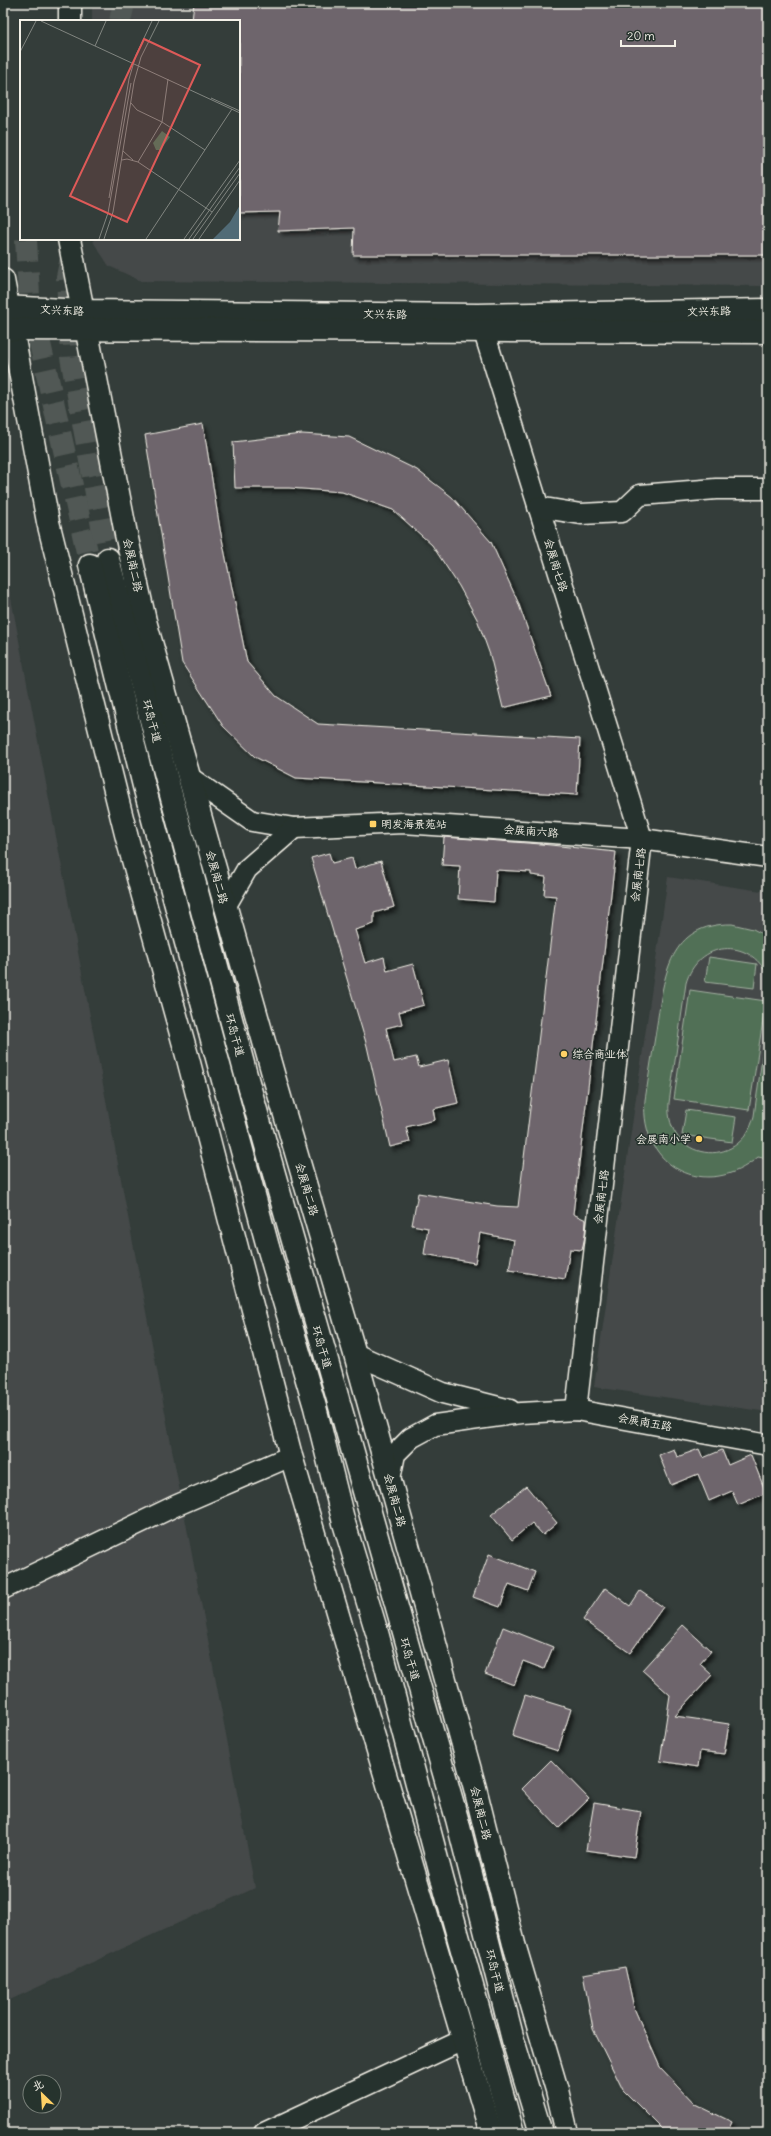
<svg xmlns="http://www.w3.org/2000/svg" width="771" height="2136" viewBox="0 0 771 2136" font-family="Delius,'LXGW WenKai TC',sans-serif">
  <defs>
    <filter id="shadow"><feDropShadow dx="3.5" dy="3.5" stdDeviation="2" flood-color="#0009"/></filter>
  </defs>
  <rect width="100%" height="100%" fill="#343d3a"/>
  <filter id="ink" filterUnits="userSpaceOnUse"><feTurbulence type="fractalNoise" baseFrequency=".025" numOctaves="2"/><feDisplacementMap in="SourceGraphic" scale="8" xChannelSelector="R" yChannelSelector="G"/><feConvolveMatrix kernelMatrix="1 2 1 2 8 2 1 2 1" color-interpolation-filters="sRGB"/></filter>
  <g filter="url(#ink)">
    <g fill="#454949">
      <polygon points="92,3 768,3 768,286 141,281 109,266 94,243 93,239 239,239 239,21 92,21"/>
      <polygon points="3,556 255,1888 3,2003"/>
      <polygon points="668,877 768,892 768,1412 594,1387"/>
    </g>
    <g fill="#516f57" stroke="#a2b0a0">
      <path d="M732,924L753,929L768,937V976C749,936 698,941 686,983L669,1103C664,1161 741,1172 754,1116L768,1014V1159L758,1157C707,1201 639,1168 645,1100C649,1075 653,1049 657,1024C664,976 669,923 732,924Z"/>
      <polygon points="709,957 757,964 754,988 705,982"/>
      <polygon points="690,990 766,1001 749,1110 674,1099"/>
      <polygon points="686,1110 736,1117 732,1142 682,1135"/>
    </g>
    <g fill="#6e656c" stroke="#f4f1e8" filter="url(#shadow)">
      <polygon points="194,3 768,3 768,255 353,255 354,228 278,231 280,212 239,213 239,21 192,21"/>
      <polygon points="203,424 220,529 247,662 276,696 318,724 580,739 577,795 296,778 255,757 223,726 182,663 145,435"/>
      <polygon points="302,434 349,437 417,470 452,497 491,542 518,602 551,696 503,708 490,655 477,619 459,586 432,545 393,510 342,492 289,488 235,488 233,442"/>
      <polygon points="444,837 541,844 616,852 573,1214 586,1220 585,1236 582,1250 570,1249 565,1279 509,1270 514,1240 480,1233 475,1263 424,1254 428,1228 412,1225 418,1193 497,1206 518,1207 556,896 544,895 546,877 531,875 531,872 496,870 494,902 458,899 460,866 442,865"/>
      <polygon points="329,853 332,863 352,858 355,869 381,861 394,907 374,913 374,924 355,930 365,963 384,957 387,971 413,964 424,1005 399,1012 402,1024 386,1028 394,1062 416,1057 419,1067 448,1060 458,1103 433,1109 435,1120 406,1127 410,1142 390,1147 367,1046 311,858"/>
      <polygon points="674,1449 677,1457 699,1449 703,1458 722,1450 728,1465 751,1455 766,1493 738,1505 732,1491 709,1501 698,1474 671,1485 659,1455"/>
      <polygon points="526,1486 557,1523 543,1535 532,1523 512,1540 491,1515"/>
      <polygon points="489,1554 535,1572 528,1591 509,1584 500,1607 473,1597"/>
      <polygon points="605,1588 630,1606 640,1591 663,1607 630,1653 583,1620"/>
      <polygon points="683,1625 711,1651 700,1664 712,1675 675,1716 729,1724 724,1754 700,1751 698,1767 660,1761 670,1695 642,1670"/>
      <polygon points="503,1627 553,1647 544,1669 523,1661 514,1685 485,1674"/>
      <polygon points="525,1695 571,1709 558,1751 512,1736"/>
      <polygon points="551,1760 589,1799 559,1828 522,1789"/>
      <polygon points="594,1803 641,1811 634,1857 586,1850"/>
      <polygon points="625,1967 634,2008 660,2067 695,2104 732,2122 727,2133 666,2133 623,2090 593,2029 583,1974"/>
    </g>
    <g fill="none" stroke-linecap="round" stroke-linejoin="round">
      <g stroke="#515854" stroke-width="22" stroke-dasharray="22 11" stroke-linecap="butt">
        <polyline points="120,21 124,3"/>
        <polyline points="26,239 29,295 90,565"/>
        <polyline points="71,258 67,277 71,357 108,559"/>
      </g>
      <defs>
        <g id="minor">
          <polyline points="479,316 642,839 576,1410"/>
          <polyline points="538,507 581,514 622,512 640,495 716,489 768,489"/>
          <polyline points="189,777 252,821 294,828 403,823 642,839 768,857"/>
          <polyline points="225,907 247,869 294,828"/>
          <polyline points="355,1354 443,1393 510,1410"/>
          <polyline points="390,1479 395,1454 411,1438 435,1425 521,1413 576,1410 768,1445"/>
          <polyline points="3,1589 175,1506 291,1456"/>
          <polyline points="264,2133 463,2040"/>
        </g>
        <g id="major">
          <polyline points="70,21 70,3"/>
          <polyline points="69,239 126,534 145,621 274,1077 355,1354 475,1788 514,1944 557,2090 567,2133"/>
          <polyline points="3,280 48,522 127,838 188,1059 291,1456 491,2133"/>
          <polyline points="3,307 85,311 478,315 768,310"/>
          <polyline points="3,329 768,332"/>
        </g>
        <g id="highway">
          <polyline points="108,559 246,1075 457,1819 513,2040 541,2133"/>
          <polyline points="90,565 144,786 203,1006 268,1247 315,1407 344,1523 378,1636 443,1882 513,2133"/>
        </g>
      </defs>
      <use href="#minor" stroke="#f4f1e8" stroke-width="23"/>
      <use href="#major" stroke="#f4f1e8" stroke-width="25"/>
      <use href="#highway" stroke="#f4f1e8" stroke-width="25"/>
      <use href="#minor" stroke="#26332d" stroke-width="20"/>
      <use href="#major" stroke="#26332d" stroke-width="22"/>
      <use href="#highway" stroke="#26332d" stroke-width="22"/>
    </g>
  </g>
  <g fill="#ffd166" stroke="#26332d" stroke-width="1.5">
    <rect x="369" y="820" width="8" height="8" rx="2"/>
    <circle cx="564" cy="1054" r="4"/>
    <circle cx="699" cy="1139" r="4"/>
  </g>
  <g text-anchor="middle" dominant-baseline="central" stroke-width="3" stroke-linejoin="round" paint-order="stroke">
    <g font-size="11" fill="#f4f1e8" stroke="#26332d">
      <text transform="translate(62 310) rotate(3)">文兴东路</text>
      <text transform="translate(709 311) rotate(-1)">文兴东路</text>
      <text transform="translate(385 314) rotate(1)">文兴东路</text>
      <text transform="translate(133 565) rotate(78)">会展南二路</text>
      <text transform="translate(556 565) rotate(73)">会展南七路</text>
      <text transform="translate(152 721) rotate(75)">环岛干道</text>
      <text transform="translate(531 831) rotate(4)">会展南六路</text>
      <text transform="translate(638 875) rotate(-83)">会展南七路</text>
      <text transform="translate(217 877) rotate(75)">会展南二路</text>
      <text transform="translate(235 1035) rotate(75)">环岛干道</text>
      <text transform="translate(307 1189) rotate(74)">会展南二路</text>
      <text transform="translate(601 1197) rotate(-83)">会展南七路</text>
      <text transform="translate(322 1347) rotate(74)">环岛干道</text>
      <text transform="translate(645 1422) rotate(10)">会展南五路</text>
      <text transform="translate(395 1500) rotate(75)">会展南二路</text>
      <text transform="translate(410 1659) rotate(74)">环岛干道</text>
      <text transform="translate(481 1813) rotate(76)">会展南二路</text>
      <text transform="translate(495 1971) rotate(76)">环岛干道</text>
    </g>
    <g font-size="11" fill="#f4f1e8" stroke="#26332d" text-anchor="start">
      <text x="381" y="824">明发海景苑站</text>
      <text x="572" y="1054">综合商业体</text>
      <text x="691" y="1139" text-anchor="end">会展南小学</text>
    </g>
  </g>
  <g transform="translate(20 20)">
    <rect width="220" height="220" fill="#343d3a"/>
    <path d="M142,111L150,117L140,130H136L133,123Z" fill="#516f57"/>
    <path d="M220,185V219H193L210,202Z" fill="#516b76"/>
    <path fill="none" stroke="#818580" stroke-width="1" d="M21,1L220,93M75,26L86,1M0,32L16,1M191,78L220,91M111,83L117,90L142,102L185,130M103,131L113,140M102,140L107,139L118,142L192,192M118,142L142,102L148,59M89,178L109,59L116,35L132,1M79,219L88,193L111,63M84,219L93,192L114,62L121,37L139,1M126,219L212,89M164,219L220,140M169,219L220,147M173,219L220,153M179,219L220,160"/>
    <path fill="#de5a58" fill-opacity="0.15" stroke="#de5a58" stroke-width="2" d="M124,19L180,45L107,202L50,176Z"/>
    <rect width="220" height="220" fill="none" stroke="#f4f1e8" stroke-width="2"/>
  </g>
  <rect width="771" height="2136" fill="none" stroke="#26332d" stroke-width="16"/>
  <rect x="8" y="8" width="755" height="2120" fill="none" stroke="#f4f1e8" stroke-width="1.5" filter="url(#ink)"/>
  <g transform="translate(42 2094) rotate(335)"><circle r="19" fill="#26332d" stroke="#787f78"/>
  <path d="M0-3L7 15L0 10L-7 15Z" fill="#ffd166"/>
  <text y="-6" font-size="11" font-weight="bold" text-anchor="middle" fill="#f4f1e8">北</text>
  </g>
  <path d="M621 40v6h54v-6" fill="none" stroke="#f4f1e8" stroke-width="2"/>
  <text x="627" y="40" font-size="12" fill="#f4f1e8" stroke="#26332d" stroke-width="3" paint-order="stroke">20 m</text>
</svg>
